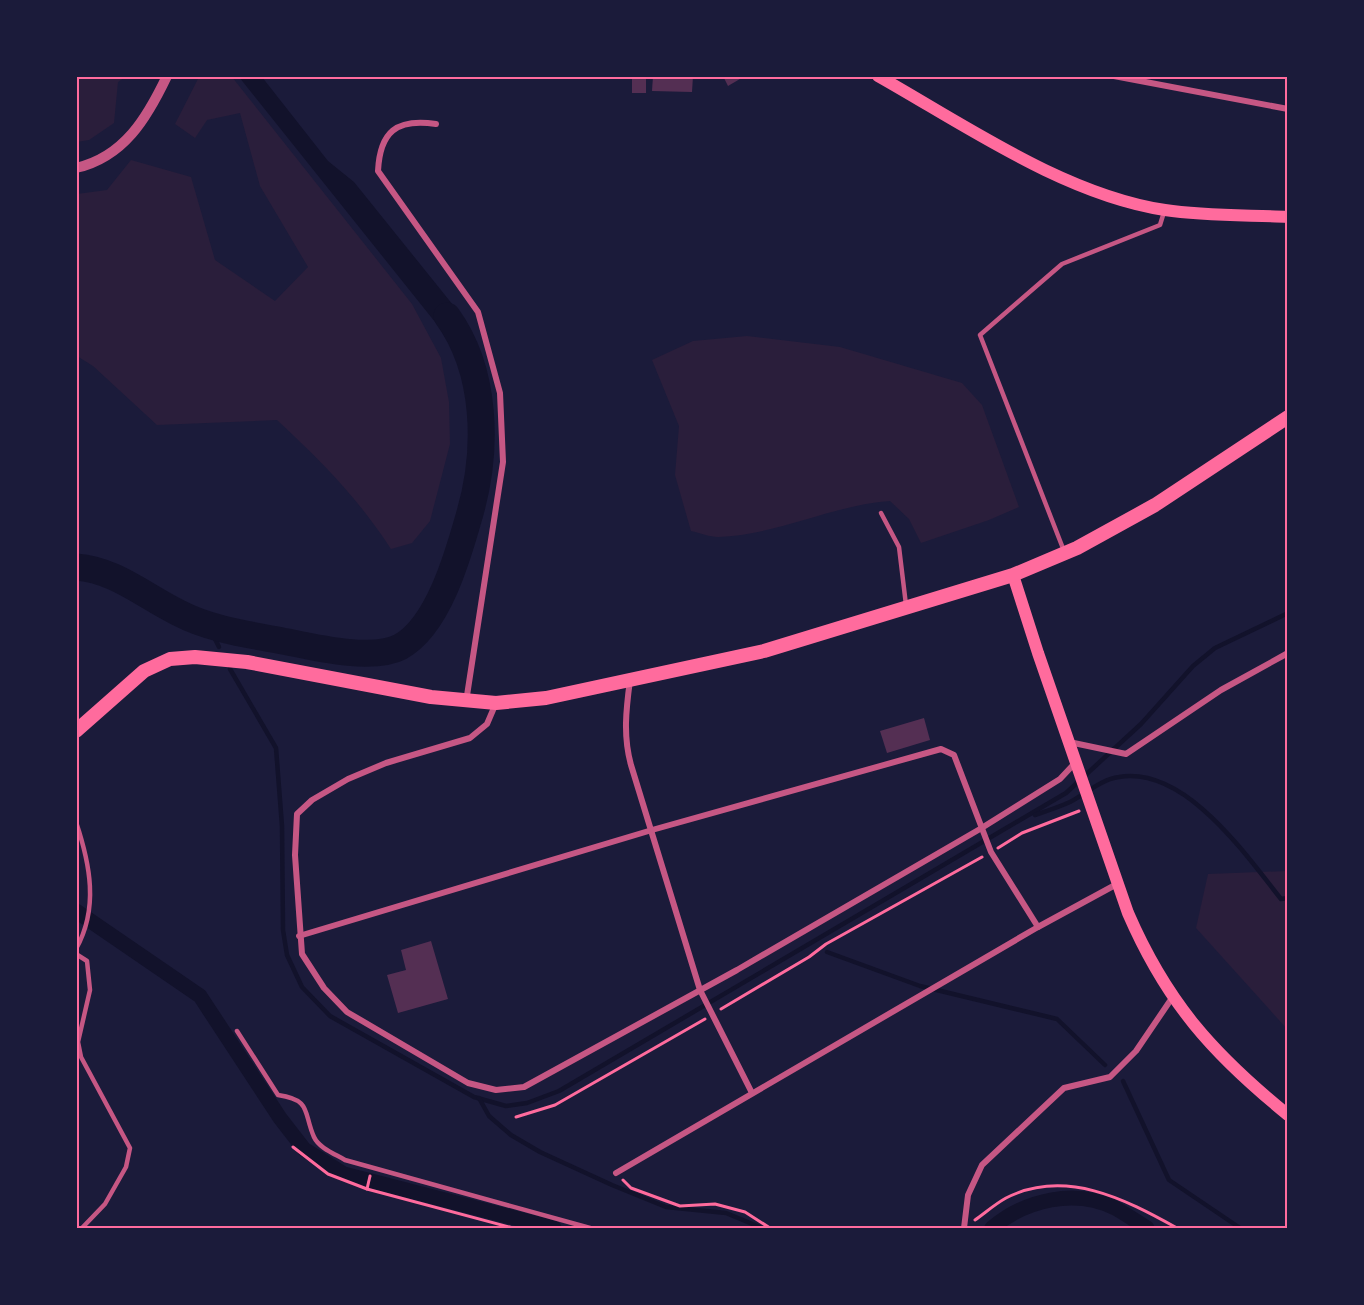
<svg xmlns="http://www.w3.org/2000/svg" width="1364" height="1305" viewBox="0 0 1364 1305" font-family="'DejaVu Sans',sans-serif">
  <rect width="100%" height="100%" fill="#1b1b3a"/>
  <g fill="#2a1e3b">
    <polygon points="77,76 125,77 118,82 114,123 89,140 77,142"/>
    <path d="M199,77H232L412,304L441,358L449,402L450,444L430,521L412,543L391,549C357,497 322,462 277,420L157,425L93,366L77,356V194L107,190L131,160L191,177L215,260L275,301L308,267L260,186L240,113L207,120L195,138L175,124Z"/>
    <path d="M747,336L840,347L962,383L982,405L1019,507L989,520L921,543L909,519L890,501C832,505 778,535 718,537C710,537 700,533 691,531L675,475L679,426L652,360L693,341Z"/>
    <polygon points="1287,871 1288,871 1287,1029 1196,928 1208,874"/>
  </g>
  <polygon fill="#12122b" points="239,77 262,77 328,161 354,182 453,305 474,344 454,352 439,327"/>
  <g fill="none" stroke-linecap="round" stroke-linejoin="round">
    <g stroke="#12122b" stroke-width="4.5">
      <polyline points="207,623 219,647"/>
      <polyline points="230,669 276,748 282,826 283,930 287,955 302,987 330,1016 474,1097 506,1106 527,1103 559,1091 1066,793 1141,724 1193,666 1215,648 1288,613"/>
      <path d="M1035,815C1047,811 1059,807 1070,802C1085,794 1102,779 1119,777C1185,766 1245,854 1281,899L1288,898"/>
      <polyline points="827,952 920,986 1057,1019 1105,1065"/>
      <polyline points="1123,1081 1169,1180 1240,1228"/>
      <polyline points="479,1098 489,1116 511,1135 540,1152 612,1185 666,1207 726,1213 762,1228"/>
    </g>
    <g stroke="#12122b" stroke-width="15">
      <polyline points="76,911 200,996 280,1118 304,1149 344,1174 554,1228"/>
      <path d="M992,1228C1025,1200 1075,1188 1115,1208C1126,1214 1137,1222 1147,1228"/>
    </g>
    <path stroke="#12122b" stroke-width="27" d="M76,567C116,570 144,596 179,613C211,630 252,635 288,642C317,648 373,661 400,647C439,626 459,552 470,513C488,450 487,371 447,316"/>
  </g>
  <g fill="#542f53">
    <rect x="632" y="76" width="14" height="17"/>
    <polygon points="653,76 693,76 692,92 652,91"/>
    <polygon points="723,76 745,76 728,86"/>
    <polygon points="924,718 930,740 887,753 880,731"/>
    <polygon points="431,941 448,999 398,1013 387,975 406,970 401,950"/>
  </g>
  <g fill="none" stroke-linecap="round" stroke-linejoin="round">
    <g stroke="#ff6b9d" stroke-width="3">
      <polyline points="998,848 1022,833 1079,811"/>
      <polyline points="721,1009 809,957 826,944 982,857"/>
      <polyline points="516,1117 555,1105 705,1019"/>
      <polyline points="293,1147 328,1174 367,1189 513,1228"/>
      <polyline points="623,1180 631,1188 680,1206 715,1204 745,1212 770,1228"/>
      <polyline points="367,1189 370,1176"/>
      <path d="M975,1220C985,1213 995,1204 1006,1198C1065,1168 1125,1199 1177,1228"/>
    </g>
    <g stroke="#c65784" stroke-width="4.5">
      <polyline points="881,513 899,547 906,605"/>
      <polyline points="1064,551 980,335 1062,264 1160,225 1164,212"/>
      <path d="M76,822C90,864 99,908 76,949"/>
      <polyline points="76,954 87,961 90,990 78,1042 81,1057 130,1148 126,1167 105,1204 82,1228"/>
      <path d="M237,1031L278,1095C312,1100 303,1112 314,1137C319,1148 335,1154 345,1160L590,1228"/>
    </g>
    <g stroke="#c65784" stroke-width="6">
      <polyline points="1114,76 1288,109"/>
      <path d="M436,124C396,118 380,132 378,171L478,312L500,393L503,462L466,702"/>
      <path d="M630,680C626,710 623,736 631,765L700,990L752,1093"/>
      <polyline points="496,703 487,724 470,738 386,763 348,779 312,800 297,814 295,855 302,954 324,988 347,1012 468,1083 496,1090 524,1087 737,970 980,829 1060,779 1075,763"/>
      <polyline points="1069,742 1126,754 1221,690 1288,653"/>
      <polyline points="299,936 652,830 941,749 954,755 991,852 1038,927"/>
      <polyline points="616,1173 1038,927 1117,884"/>
      <polyline points="964,1228 968,1195 982,1165 1064,1088 1110,1077 1136,1051 1172,998"/>
    </g>
    <path stroke="#c65784" stroke-width="10" d="M76,168C124,157 147,118 167,76"/>
    <g stroke="#ff6b9d" stroke-width="12">
      <path d="M878,76C965,125 1065,195 1165,210C1205,216 1247,215 1288,217"/>
      <path d="M1013,575L1038,653L1128,913C1167,1003 1213,1054 1288,1115"/>
    </g>
    <polyline stroke="#ff6b9d" stroke-width="14" points="76,731 144,671 170,659 195,657 247,662 431,697 496,703 546,698 764,651 1013,575 1077,548 1155,505 1288,417"/>
  </g>
  <rect width="1364" height="1305" fill="none" stroke="#1b1b3a" stroke-width="156"/>
  <rect x="78" y="78" width="1208" height="1149" fill="none" stroke="#ff6b9d" stroke-width="2"/>
</svg>
